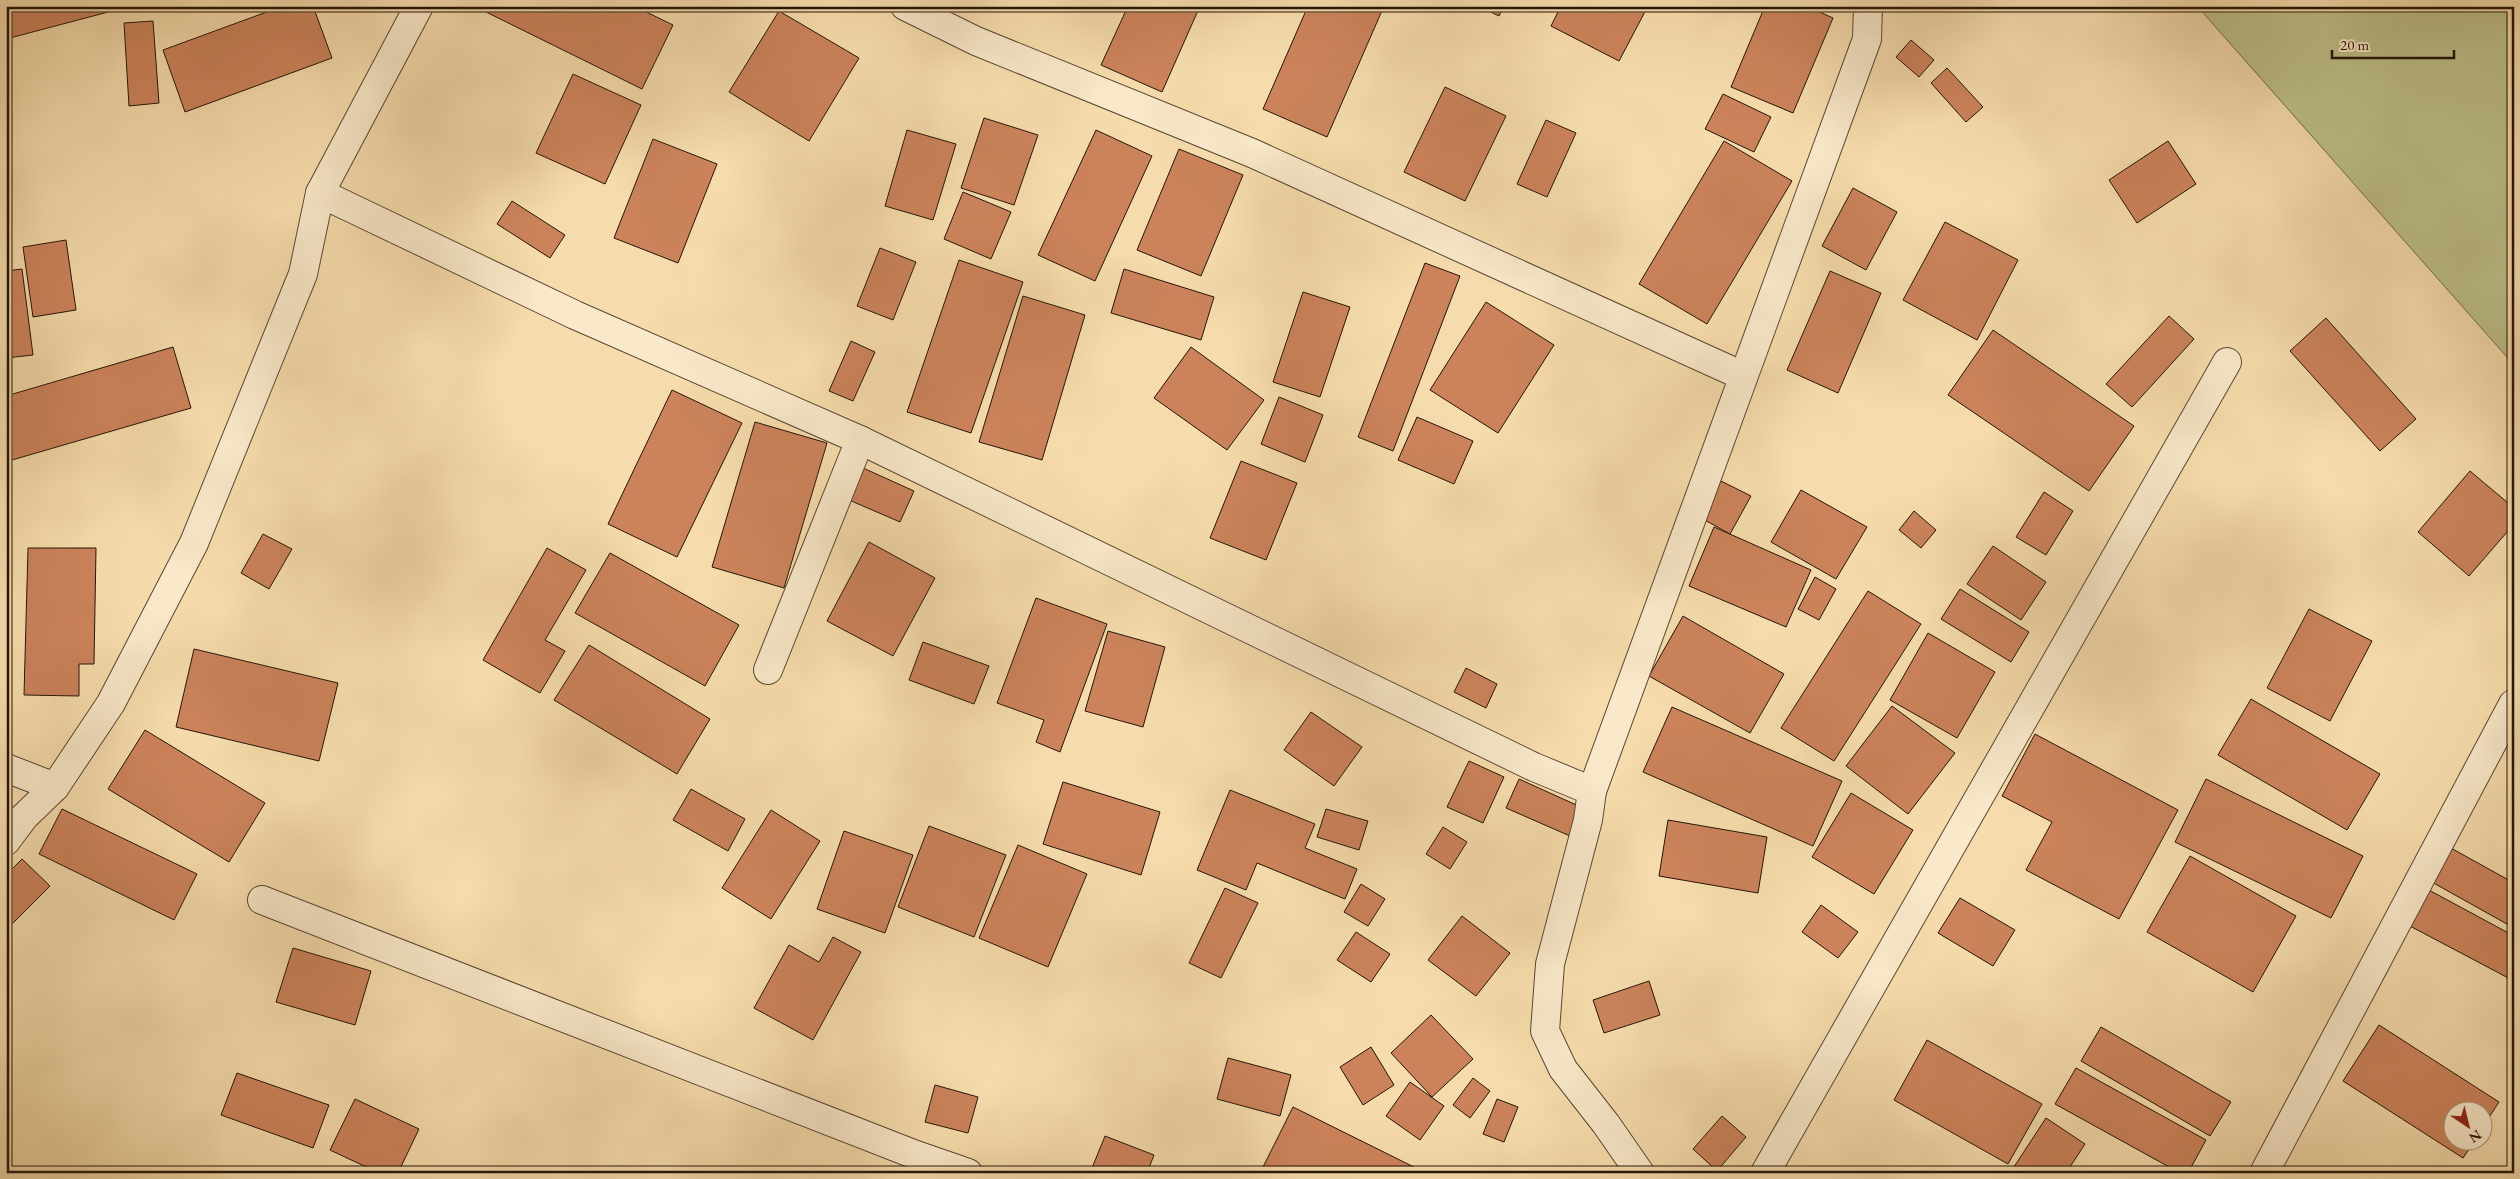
<svg xmlns="http://www.w3.org/2000/svg" width="2520" height="1179" viewBox="0 0 2520 1179" font-family="'EB Garamond',serif">
  <rect width="100%" height="100%" fill="#f6dcac"/>
  <filter id="stains"><feTurbulence type="fractalNoise" baseFrequency=".004" numOctaves="4"/><feColorMatrix values="0 0 0 0 .2 0 0 0 0 .09 0 0 0 0 .02 0 0 0 .5 -.17"/></filter>
  <radialGradient id="worn" r=".72"><stop offset=".6" stop-color="#630" stop-opacity="0"/><stop offset="1" stop-color="#630" stop-opacity=".3"/></radialGradient>
  <polygon fill="#bdc089" stroke="#706a49" points="2197,6 2514,6 2514,365"/>
  <g fill="#cc835c" stroke="#241509">
    <polygon points="6,6 131,6 6,39"/>
    <polygon points="283,6 313,6 332,58 185,112 163,50"/>
    <polygon points="487,6 634,6 673,25 642,89 484,11"/>
    <polygon points="1128,6 1200,6 1162,92 1101,65"/>
    <polygon points="1308,6 1384,6 1327,137 1263,109"/>
    <polygon points="1478,6 1504,6 1499,16"/>
    <polygon points="1561,6 1648,6 1619,61 1551,26"/>
    <polygon points="1765,6 1806,6 1833,18 1793,113 1731,87"/>
    <polygon points="779,11 859,58 809,141 729,92"/>
    <polygon points="153,21 159,103 129,106 124,23"/>
    <polygon points="1911,40 1934,60 1919,77 1896,57"/>
    <polygon points="1947,68 1983,107 1966,122 1931,83"/>
    <polygon points="573,74 641,105 605,184 536,153"/>
    <polygon points="1445,87 1506,116 1465,201 1404,172"/>
    <polygon points="1723,94 1771,117 1754,152 1705,129"/>
    <polygon points="984,118 1038,135 1014,205 961,188"/>
    <polygon points="1546,120 1576,133 1547,197 1517,184"/>
    <polygon points="907,130 956,144 933,220 885,206"/>
    <polygon points="1096,130 1152,156 1095,281 1038,255"/>
    <polygon points="653,139 717,164 678,263 614,238"/>
    <polygon points="1724,141 1792,181 1707,324 1639,284"/>
    <polygon points="2168,141 2196,184 2137,223 2109,180"/>
    <polygon points="1179,149 1243,175 1201,276 1137,250"/>
    <polygon points="1853,188 1897,212 1866,270 1822,246"/>
    <polygon points="963,192 1011,212 991,259 944,239"/>
    <polygon points="512,201 565,235 550,258 497,224"/>
    <polygon points="1945,222 2018,260 1977,340 1903,300"/>
    <polygon points="66,240 76,310 33,317 23,247"/>
    <polygon points="880,248 916,262 893,320 857,306"/>
    <polygon points="959,260 1023,282 971,433 907,412"/>
    <polygon points="1425,263 1460,276 1393,451 1358,437"/>
    <polygon points="22,269 33,355 6,358 6,271"/>
    <polygon points="1124,269 1214,297 1201,340 1111,313"/>
    <polygon points="1830,271 1881,293 1838,393 1787,370"/>
    <polygon points="1303,292 1350,307 1320,397 1273,382"/>
    <polygon points="1023,296 1085,315 1042,460 979,442"/>
    <polygon points="1486,302 1554,345 1498,433 1430,390"/>
    <polygon points="2169,316 2194,339 2132,407 2106,384"/>
    <polygon points="2326,318 2416,419 2380,451 2290,351"/>
    <polygon points="1993,330 2134,426 2089,491 1948,395"/>
    <polygon points="851,341 875,352 853,401 829,391"/>
    <polygon points="173,347 191,408 12,460 6,441 6,396"/>
    <polygon points="1191,347 1264,400 1227,450 1154,398"/>
    <polygon points="672,390 742,423 677,557 608,524"/>
    <polygon points="1279,397 1323,415 1305,462 1261,444"/>
    <polygon points="1417,417 1473,441 1454,484 1398,460"/>
    <polygon points="755,422 827,443 784,588 712,567"/>
    <polygon points="1241,461 1297,483 1266,560 1210,538"/>
    <polygon points="863,468 914,491 900,522 849,500"/>
    <polygon points="2470,471 2514,508 2514,524 2469,576 2418,532"/>
    <polygon points="1721,481 1751,496 1730,534 1701,518"/>
    <polygon points="1801,490 1867,527 1836,579 1771,542"/>
    <polygon points="2044,492 2073,511 2046,555 2016,537"/>
    <polygon points="1914,511 1936,530 1921,548 1899,530"/>
    <polygon points="1714,527 1811,570 1786,627 1689,586"/>
    <polygon points="263,534 292,549 269,589 241,573"/>
    <polygon points="869,542 935,578 893,656 827,621"/>
    <polygon points="1993,546 2046,582 2021,620 1967,584"/>
    <polygon points="28,548 96,548 94,664 79,664 79,696 24,695"/>
    <polygon points="547,548 586,570 545,640 565,651 540,693 483,660"/>
    <polygon points="610,553 739,625 705,686 575,613"/>
    <polygon points="1815,577 1836,589 1819,620 1798,609"/>
    <polygon points="1960,589 2029,632 2011,662 1941,619"/>
    <polygon points="1868,591 1921,624 1834,761 1781,728"/>
    <polygon points="1036,598 1107,624 1060,752 1036,742 1044,720 997,703"/>
    <polygon points="2309,609 2372,641 2330,721 2267,688"/>
    <polygon points="1683,616 1784,674 1750,733 1649,676"/>
    <polygon points="1108,631 1165,647 1143,727 1085,711"/>
    <polygon points="1928,633 1995,672 1957,738 1890,700"/>
    <polygon points="923,642 989,666 974,704 909,680"/>
    <polygon points="589,645 710,719 677,774 554,700"/>
    <polygon points="194,649 338,683 319,761 176,727"/>
    <polygon points="1466,668 1497,684 1486,708 1454,692"/>
    <polygon points="2251,699 2380,774 2347,830 2218,755"/>
    <polygon points="1892,706 1955,753 1908,814 1846,766"/>
    <polygon points="1672,707 1842,781 1813,846 1643,772"/>
    <polygon points="1311,712 1362,747 1334,786 1284,750"/>
    <polygon points="145,730 265,803 229,862 108,789"/>
    <polygon points="2035,734 2178,810 2119,919 2026,870 2052,822 2002,796"/>
    <polygon points="1469,761 1504,777 1483,823 1447,807"/>
    <polygon points="1519,779 1583,808 1570,836 1506,808"/>
    <polygon points="2206,779 2363,856 2331,918 2175,842"/>
    <polygon points="1063,782 1160,812 1141,875 1043,844"/>
    <polygon points="691,789 745,819 728,851 673,820"/>
    <polygon points="1230,790 1315,824 1305,848 1357,869 1345,899 1257,863 1246,890 1197,870"/>
    <polygon points="1851,793 1913,830 1874,894 1812,857"/>
    <polygon points="62,809 197,874 174,920 39,854"/>
    <polygon points="1326,809 1368,821 1359,850 1317,837"/>
    <polygon points="771,810 820,841 771,919 722,888"/>
    <polygon points="1668,820 1767,837 1758,893 1659,876"/>
    <polygon points="929,826 1006,855 974,937 898,907"/>
    <polygon points="1443,827 1467,842 1450,869 1426,854"/>
    <polygon points="844,831 913,855 885,933 817,909"/>
    <polygon points="1018,845 1087,874 1048,967 979,938"/>
    <polygon points="2449,847 2514,883 2514,928 2430,881"/>
    <polygon points="2190,856 2296,916 2253,992 2147,932"/>
    <polygon points="22,859 50,886 6,930 6,875"/>
    <polygon points="1361,884 1385,899 1368,926 1344,912"/>
    <polygon points="1225,888 1258,903 1221,978 1189,963"/>
    <polygon points="2427,889 2514,936 2514,981 2408,925"/>
    <polygon points="1960,898 2015,930 1993,966 1938,933"/>
    <polygon points="1821,905 1858,932 1838,958 1802,932"/>
    <polygon points="1462,916 1510,953 1476,996 1428,960"/>
    <polygon points="1356,932 1390,954 1371,982 1337,960"/>
    <polygon points="833,937 861,952 813,1040 754,1008 789,945 819,962"/>
    <polygon points="293,948 371,971 355,1025 276,1002"/>
    <polygon points="1649,981 1660,1015 1604,1033 1593,1000"/>
    <polygon points="1431,1015 1473,1059 1432,1097 1391,1053"/>
    <polygon points="2379,1025 2499,1102 2482,1128 2482,1112 2452,1112 2452,1142 2474,1142 2463,1158 2343,1081"/>
    <polygon points="2101,1027 2231,1102 2210,1136 2081,1061"/>
    <polygon points="1927,1040 2042,1104 2008,1164 1894,1100"/>
    <polygon points="1371,1047 1394,1085 1363,1105 1340,1067"/>
    <polygon points="1228,1058 1291,1075 1280,1116 1217,1099"/>
    <polygon points="2076,1068 2206,1140 2188,1173 2180,1173 2055,1104"/>
    <polygon points="237,1073 329,1105 313,1148 221,1115"/>
    <polygon points="1473,1078 1490,1091 1470,1118 1453,1105"/>
    <polygon points="1410,1082 1444,1106 1420,1140 1386,1116"/>
    <polygon points="935,1085 978,1097 968,1133 925,1122"/>
    <polygon points="355,1099 419,1129 398,1173 379,1173 330,1150"/>
    <polygon points="1497,1099 1518,1107 1504,1142 1483,1134"/>
    <polygon points="1293,1107 1426,1173 1260,1173"/>
    <polygon points="1722,1116 1746,1137 1717,1171 1693,1149"/>
    <polygon points="2046,1118 2085,1144 2066,1173 2010,1173"/>
    <polygon points="1105,1136 1154,1155 1147,1173 1090,1173"/>
  </g>
  <g fill="none" stroke-linecap="round" stroke-linejoin="round">
    <defs>
      <g id="street">
        <polyline points="905,6 976,41 1252,153 1743,376"/>
        <polyline points="320,193 419,6"/>
        <polyline points="768,670 860,440"/>
        <polyline points="6,768 55,787"/>
        <polyline points="1592,791 1867,39 1868,6"/>
        <polyline points="6,841 24,817 55,787 111,703 194,543 303,274 320,193 575,315 860,440 1534,767 1592,791 1588,820 1550,964 1545,1031 1563,1069 1606,1124 1640,1173"/>
        <polyline points="262,900 916,1155 968,1173"/>
        <polyline points="1765,1173 2227,362"/>
        <polyline points="2264,1173 2513,704"/>
      </g>
    </defs>
    <use href="#street" stroke="#584732" stroke-width="30"/>
    <use href="#street" stroke="#f9e8c9" stroke-width="28"/>
  </g>
  <rect width="2520" height="1179" fill="none" stroke="#f6dcac" stroke-width="25"/>
  <rect x="8" y="8" width="2505" height="1164" fill="none" stroke="#241509" stroke-width="2.5"/>
  <rect x="12" y="12" width="2495" height="1154" fill="none" stroke="#241509"/>
  <g transform="translate(2468 1126) rotate(145)"><circle r="24" fill="#f9e8c9" stroke="#a4947c"/>
  <path d="M0-4L9 19L0 12L-9 19Z" fill="#8f2418"/>
  <text y="-8" font-size="14" font-weight="bold" text-anchor="middle" fill="#241509">N</text>
  </g>
  <path d="M2332 50v8h122v-8" fill="none" stroke="#241509" stroke-width="2.5"/>
  <text x="2340" y="50" font-size="15" fill="#241509" stroke="#f9e8c9" stroke-width="4" paint-order="stroke">20 m</text>
  <rect width="100%" height="100%" filter="url(#stains)"/>
  <rect width="100%" height="100%" fill="url(#worn)"/>
</svg>
